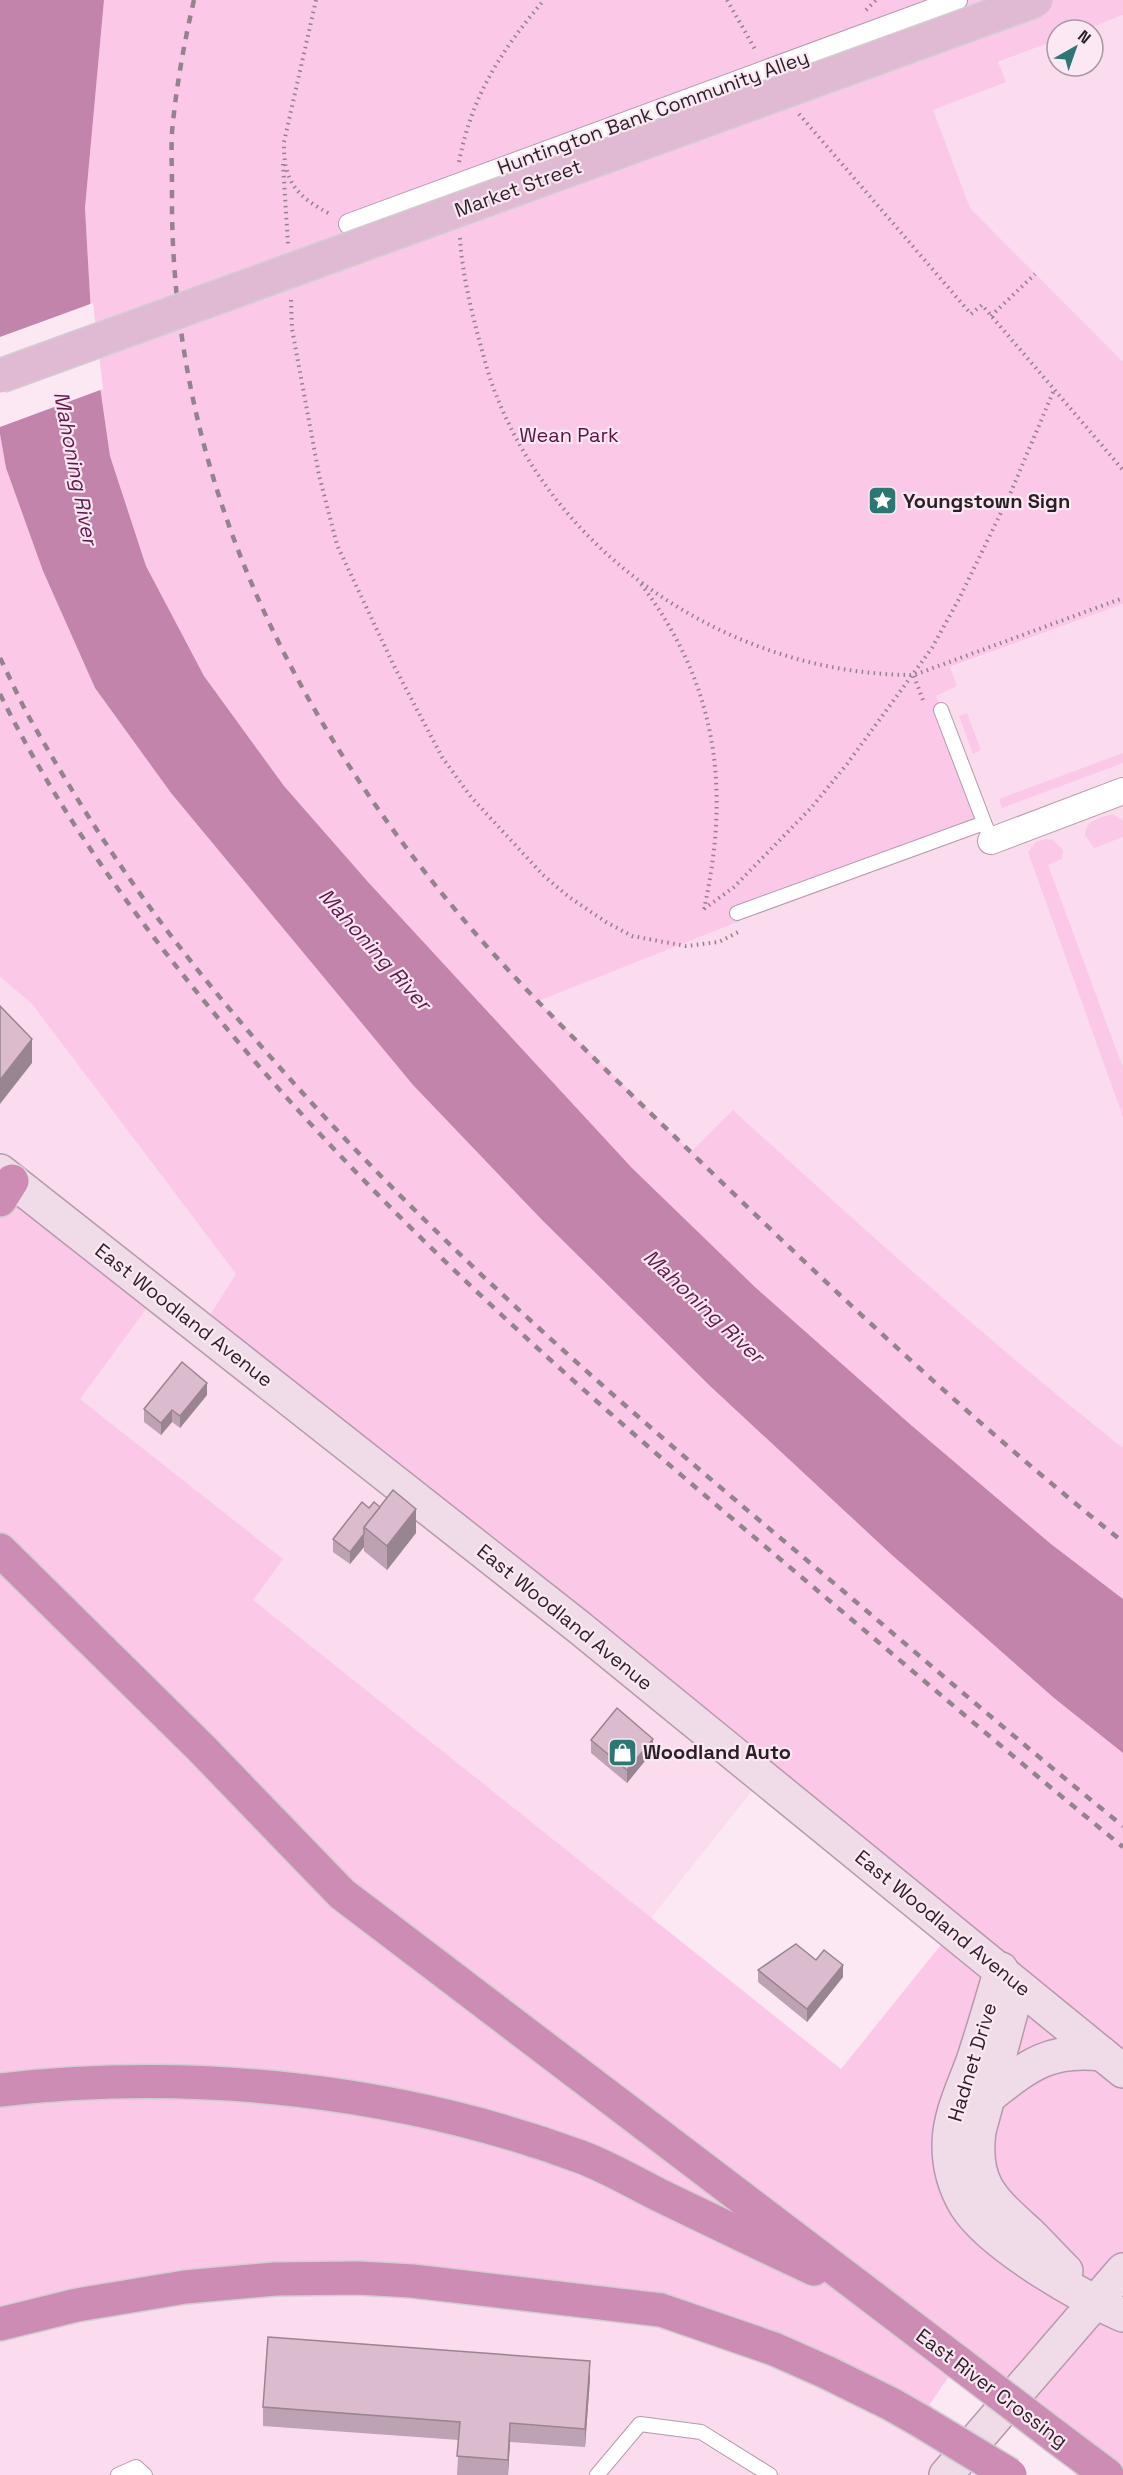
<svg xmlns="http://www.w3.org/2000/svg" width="1123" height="2475" viewBox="0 0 1123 2475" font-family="'Space Grotesk',sans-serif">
  <rect width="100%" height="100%" fill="#fbe8f3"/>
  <g fill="#fbdbee">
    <polygon points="1123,15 1123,362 970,208 932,110 1005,82 998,63 1057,40 1057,66 1093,66 1093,30 1084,30"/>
    <polygon points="1123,604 1123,1542 734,1194 537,1001 740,921 737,913 941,710 929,676"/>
    <polygon points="0,977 32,1004 236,1274 201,1329 763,1777 651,1918 252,1600 282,1559 80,1399 0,1171"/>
    <polygon points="275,2279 661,2310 968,2450 946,2475 0,2475 0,2324"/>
  </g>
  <g fill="#fcc8e7">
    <path d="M104,0H1123V15L1084,30H1057V40L998,62L1006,82L933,110L970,208L1123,362V604L950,667L957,686L936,696L984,823L738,914L740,921L538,1001L691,1152L733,1110C860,1226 988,1341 1123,1448V1599L1051,1544L911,1425L755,1287L632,1168L369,883L284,786L204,676L146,566L110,456L92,331L85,208Z"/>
    <polygon points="0,434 6,468 43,571 95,688 171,793 413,1085 543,1221 710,1386 893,1556 1054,1698 1123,1753 1123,2475 958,2363 919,2420 661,2310 358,2278 0,2324 0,1171 157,1294 80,1399 283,1559 253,1600 841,2069 952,1931 201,1329 236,1274 32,1004 0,977"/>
    <polygon points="967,713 981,750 973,754 959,716"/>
    <polygon points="1123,753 1123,763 1002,808 999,799"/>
    <path d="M1112,814L1123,821V837L1094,848L1085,835C1086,820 1100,818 1112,814Z"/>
    <polygon points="1046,839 1053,840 1063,850 1062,859 1048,865 1123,1068 1123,1117 1028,852 1036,842"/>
  </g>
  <polygon fill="#c384ac" points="0,0 104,0 85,208 92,331 110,456 146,566 204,676 284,786 369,883 632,1168 755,1287 911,1425 1051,1544 1123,1599 1123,1753 1054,1698 893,1556 710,1386 543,1221 413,1085 171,793 95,688 43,571 6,468 0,434"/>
  <polygon fill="#fbe8f3" points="93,303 103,389 0,427 0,337"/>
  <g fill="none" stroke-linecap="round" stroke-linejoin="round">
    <defs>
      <g id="service">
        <polyline points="941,710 987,830"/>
        <polyline points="737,913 984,823"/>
        <polyline points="118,2475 136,2467 145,2475"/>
        <polyline points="597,2475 640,2424 701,2432 770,2475"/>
      </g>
      <polyline id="pedestrian" points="349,224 957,0"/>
      <polyline id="minor" points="991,841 1123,791"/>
      <g id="secondary">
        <polyline points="0,1171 580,1628 1123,2071"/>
        <path d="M1001,1969C992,2000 983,2031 973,2061C963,2088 949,2116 949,2145C949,2166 955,2188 966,2206C992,2246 1079,2296 1123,2315"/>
        <path d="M1013,2005L979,2131C972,2185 993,2200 1030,2234C1042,2246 1054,2259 1066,2271"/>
        <path d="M987,2098C1028,2066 1048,2048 1102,2054"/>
        <polyline points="946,2475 1123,2270"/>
      </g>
      <g id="motorway">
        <polyline points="0,1200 12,1181"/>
        <polyline points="0,1550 201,1748 342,1894 959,2363"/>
        <path d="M0,2090C193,2068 398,2089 581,2157C608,2167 633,2182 659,2195C711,2220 762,2245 814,2269"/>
        <polyline points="0,2324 77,2305 185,2287 275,2279 358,2278 412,2281 661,2310 774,2349 826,2372 891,2404 919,2420"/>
        <polyline points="1055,2436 1107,2475"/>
      </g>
    </defs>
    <use href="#service" stroke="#b699aa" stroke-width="16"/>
    <use href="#pedestrian" stroke="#b699aa" stroke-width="22"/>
    <use href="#minor" stroke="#b699aa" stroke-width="28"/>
    <use href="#secondary" stroke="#b699aa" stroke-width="36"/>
    <use href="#motorway" stroke="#d0cecf" stroke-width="36"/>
    <g stroke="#92828b" stroke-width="4" stroke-dasharray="1.5 4.5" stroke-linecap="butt">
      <path d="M316,0L284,142C283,182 297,197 332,215"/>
      <polyline points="727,0 756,51"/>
      <polyline points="866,10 876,0"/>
      <polyline points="799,114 971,314 982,305 1123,470"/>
      <path d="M459,162C472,95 501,51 544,0"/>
      <polyline points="283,164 288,244"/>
      <path d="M460,238C462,270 469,301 477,332C483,353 488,376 497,397C563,563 737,675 914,675L1123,598"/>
      <polyline points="291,300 292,329 319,475 337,545 394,666 442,757 471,797 543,875 569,897 606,922 632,936 686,946 719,942 740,931"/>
      <polyline points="991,316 1035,274"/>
      <path d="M641,584C717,685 731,787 704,909"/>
      <polyline points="914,676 924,703"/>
      <polyline points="704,909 734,887 811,808 847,764 932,648 959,599 1010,494 1054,390"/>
    </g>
    <use href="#service" stroke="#fff" stroke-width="14"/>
    <use href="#pedestrian" stroke="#fff" stroke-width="20"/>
    <use href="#minor" stroke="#fff" stroke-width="26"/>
    <use href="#secondary" stroke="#f0dce8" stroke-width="33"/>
    <use href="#motorway" stroke="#cc8cb4" stroke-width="33"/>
    <g stroke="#93838c" stroke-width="4.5" stroke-dasharray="8 8" stroke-linecap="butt">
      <path d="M194,0C184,43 176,88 172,132C171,151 172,170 172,189C169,471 289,715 469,926C542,1011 624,1087 704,1165C839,1296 976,1425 1123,1542"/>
      <path d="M0,658C12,682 23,708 37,731C80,806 128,881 182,950C356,1173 568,1360 784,1541C897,1636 1008,1733 1123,1826"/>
      <path d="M0,694C60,816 141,926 228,1030C389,1222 576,1387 767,1548C886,1648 1003,1749 1123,1847"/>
    </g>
    <defs>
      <polyline id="primary-bridge" points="0,376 1036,0"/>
      <g id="motorway-bridge">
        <polyline points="959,2363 1055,2436"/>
        <polyline points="919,2420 1010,2475"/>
      </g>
    </defs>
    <use href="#primary-bridge" stroke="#d0cecf" stroke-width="36" stroke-linecap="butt"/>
    <use href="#motorway-bridge" stroke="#d0cecf" stroke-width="36" stroke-linecap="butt"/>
    <use href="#primary-bridge" stroke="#e0bad2" stroke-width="33"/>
    <use href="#motorway-bridge" stroke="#cc8cb4" stroke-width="33"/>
  </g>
  <g fill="#bca2b2">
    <polygon points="207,1395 180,1428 172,1422 161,1435 144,1422 144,1409"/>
    <polygon points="369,1508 416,1533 387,1570 364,1551 364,1547 350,1564 333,1552 333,1539"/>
    <polygon points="591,1740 653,1751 627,1783 591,1753"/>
    <polygon points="816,1960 843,1977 807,2022 758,1982 758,1970"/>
    <polygon points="590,2379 585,2447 510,2442 508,2475 457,2475 459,2440 263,2426 263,2407"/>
  </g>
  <g fill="#998491">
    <polygon points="32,1039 32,1063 0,1104 0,1080"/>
    <polygon points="207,1383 207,1395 180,1428 180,1416"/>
    <polygon points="172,1410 172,1422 161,1435 161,1423"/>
    <polygon points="416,1509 416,1533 387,1570 387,1546"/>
    <polygon points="364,1534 364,1547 350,1564 350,1552"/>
    <polygon points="653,1739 653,1751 627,1783 627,1770"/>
    <polygon points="843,1965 843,1977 807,2022 807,2009"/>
    <polygon points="590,2361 590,2379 585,2447 585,2429"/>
    <polygon points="510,2423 510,2442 508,2475 508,2460"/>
  </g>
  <g fill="#dbbccf" stroke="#998491" stroke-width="1.5">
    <polygon points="0,1006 32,1039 0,1080"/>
    <polygon points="182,1362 207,1383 180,1416 172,1410 161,1423 144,1409"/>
    <polygon points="393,1490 416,1509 387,1546 364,1527"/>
    <polygon points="362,1502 369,1508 374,1502 380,1507 364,1527 364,1534 350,1552 333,1539"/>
    <polygon points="617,1708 653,1739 627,1770 591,1740"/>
    <polygon points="796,1944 816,1960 824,1950 843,1965 807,2009 758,1970"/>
    <polygon points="268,2337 590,2361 585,2429 510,2423 508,2460 457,2456 460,2422 263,2407"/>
  </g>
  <defs>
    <symbol id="sight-square" viewBox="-11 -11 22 22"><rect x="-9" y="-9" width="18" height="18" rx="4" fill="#2c7673" stroke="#fbe8f3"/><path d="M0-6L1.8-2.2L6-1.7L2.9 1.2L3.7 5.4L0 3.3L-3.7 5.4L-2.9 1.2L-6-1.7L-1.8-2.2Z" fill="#fff"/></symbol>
    <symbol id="shop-square" viewBox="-11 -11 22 22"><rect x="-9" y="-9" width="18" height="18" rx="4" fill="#2c7673" stroke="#fbe8f3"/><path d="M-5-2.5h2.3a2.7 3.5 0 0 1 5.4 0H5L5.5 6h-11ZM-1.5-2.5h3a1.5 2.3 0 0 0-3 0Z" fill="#fff"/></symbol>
  </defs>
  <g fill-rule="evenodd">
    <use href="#sight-square" x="866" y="484" width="33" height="33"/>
    <use href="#shop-square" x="606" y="1736" width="33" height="33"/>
  </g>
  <g text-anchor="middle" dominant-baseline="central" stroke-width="4.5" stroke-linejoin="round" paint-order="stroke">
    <g font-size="20" fill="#2b1f26" stroke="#fbe8f3">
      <text transform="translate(653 112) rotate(-20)">Huntington Bank Community Alley</text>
      <text transform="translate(518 188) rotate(-20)">Market Street</text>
      <text transform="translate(184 1315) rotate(38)">East Woodland Avenue</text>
      <text transform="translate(565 1617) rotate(39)">East Woodland Avenue</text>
      <text transform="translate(943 1923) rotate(39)">East Woodland Avenue</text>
      <text transform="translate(972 2062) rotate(-73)">Hadnet Drive</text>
      <text transform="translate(992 2388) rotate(37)">East River Crossing</text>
    </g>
    <g font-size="20" fill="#5b1047" stroke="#fbe8f3">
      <text x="569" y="435">Wean Park</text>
    </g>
    <g font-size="20" font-weight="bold" fill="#2b1f26" stroke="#fbe8f3" text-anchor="start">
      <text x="903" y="501">Youngstown Sign</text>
      <text x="643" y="1752">Woodland Auto</text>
    </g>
    <g font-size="21" font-style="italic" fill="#61174c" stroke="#fbe8f3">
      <text transform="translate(76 468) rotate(79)">Mahoning River</text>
      <text transform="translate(375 949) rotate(48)">Mahoning River</text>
      <text transform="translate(704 1306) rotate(43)">Mahoning River</text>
    </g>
  </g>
  <g transform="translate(1075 48) rotate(40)"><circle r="28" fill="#fbe8f3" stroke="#a898a1" stroke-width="1.5"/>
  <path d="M0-4.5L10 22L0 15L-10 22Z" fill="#2c7673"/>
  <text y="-9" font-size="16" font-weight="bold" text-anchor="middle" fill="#2b1f26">N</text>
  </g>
</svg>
